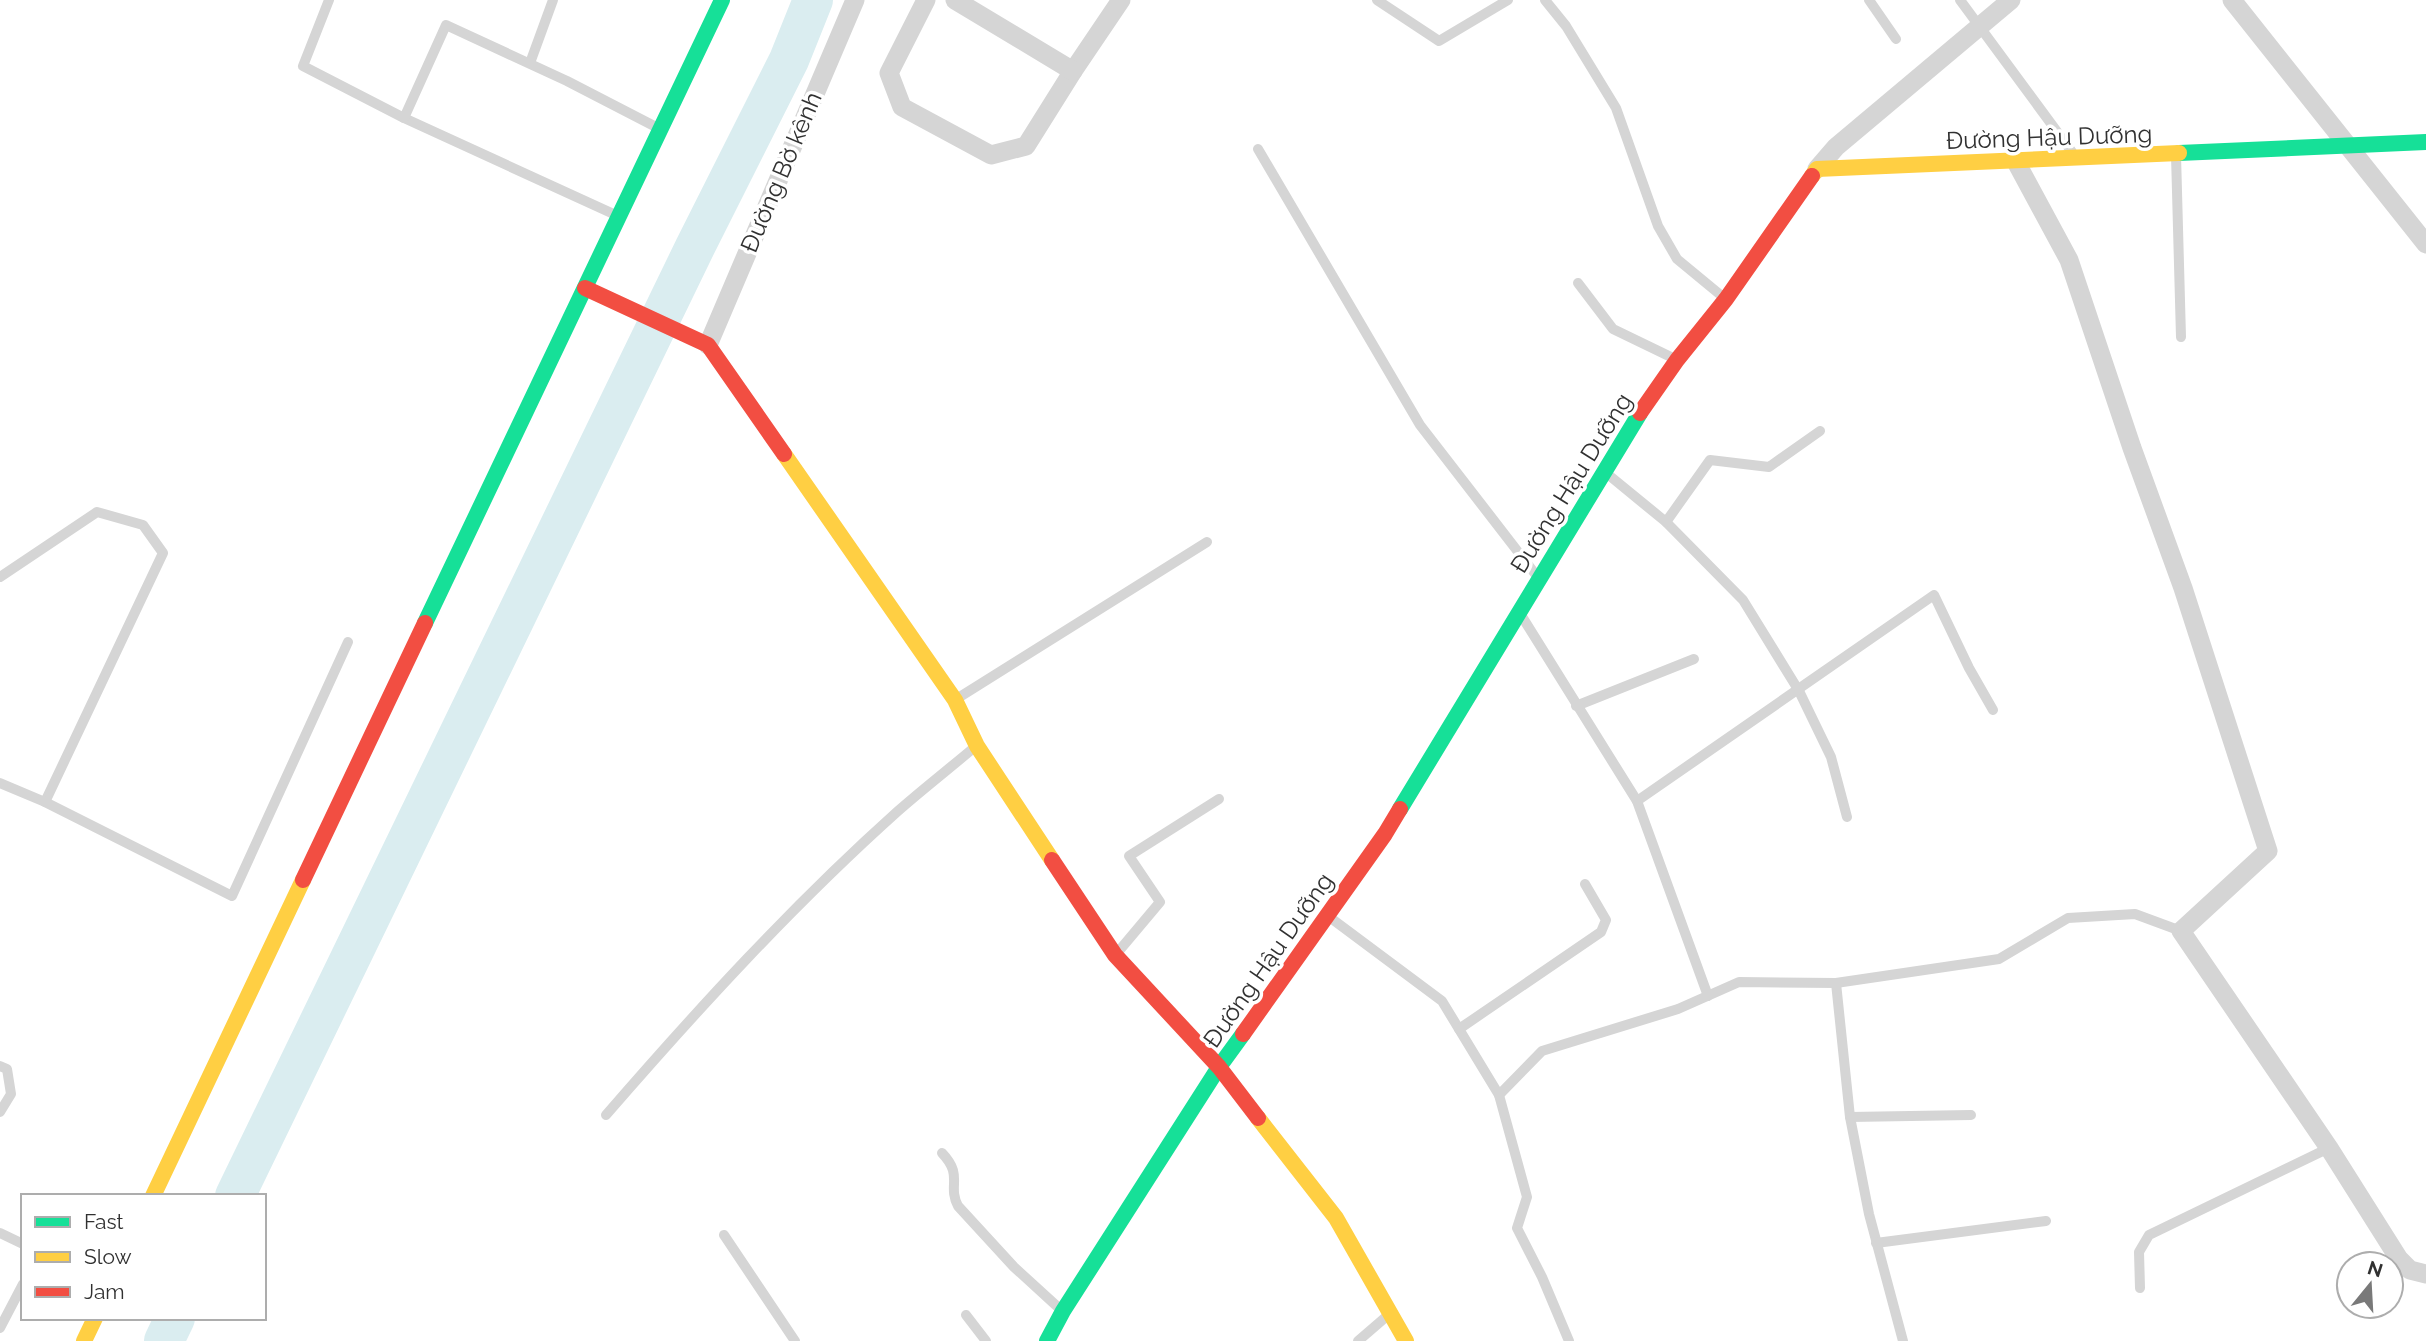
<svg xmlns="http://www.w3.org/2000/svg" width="2426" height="1341" viewBox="0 0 2426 1341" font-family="Raleway,sans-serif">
  <rect width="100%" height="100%" fill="#fff"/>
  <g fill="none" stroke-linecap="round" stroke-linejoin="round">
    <g stroke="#daedf0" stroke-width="40">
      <polyline points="235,1196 695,247 789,60 813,0"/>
      <polyline points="164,1341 175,1318"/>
    </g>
    <g stroke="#d5d5d5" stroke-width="10">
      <polyline points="329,0 303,66 404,118 618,216"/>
      <polyline points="1377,0 1439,41 1508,0"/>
      <polyline points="1545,0 1566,26 1616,108 1658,226 1677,259 1723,297"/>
      <polyline points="1869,0 1896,39"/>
      <polyline points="1960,0 2072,152"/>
      <polyline points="530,63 553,0"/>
      <polyline points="404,118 446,25 567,81 658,128"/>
      <polyline points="1258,149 1420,425 1536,575"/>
      <polyline points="2176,155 2181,337"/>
      <polyline points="1578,283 1613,329 1673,358"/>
      <polyline points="1605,472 1666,522 1743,600 1799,691 1831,757 1847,817"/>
      <polyline points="1666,522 1710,460 1769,467 1820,431"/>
      <polyline points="0,577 97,512 143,525 163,553 45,802"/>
      <polyline points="1521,615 1637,801 1708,996"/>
      <polyline points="958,698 1207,542"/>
      <polyline points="1576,706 1694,659"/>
      <polyline points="0,783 45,802 232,896 348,642"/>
      <polyline points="1637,801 1934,595 1969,668 1993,710"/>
      <polyline points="1328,916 1442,1001 1499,1095 1527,1197 1517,1228 1542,1277 1569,1341"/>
      <polyline points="1118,952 1160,902 1129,856 1219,799"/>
      <polyline points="1836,983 1850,1117 1869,1214 1903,1341"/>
      <polyline points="1459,1029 1601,932 1606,920 1585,884"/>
      <polyline points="0,1066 7,1069 11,1094 0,1112"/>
      <polyline points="1499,1095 1542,1051 1678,1009 1739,982 1836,983 1999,959 2068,918 2135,914 2181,931"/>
      <path d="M606,1115C698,1009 793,905 898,811C923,789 950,768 976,746"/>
      <polyline points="1850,1117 1971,1115"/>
      <path d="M942,1153C964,1176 947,1185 958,1206L1014,1267L1060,1309"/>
      <polyline points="0,1233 23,1244"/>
      <polyline points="724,1235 795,1341"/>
      <polyline points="1876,1243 2046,1221"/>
      <polyline points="2140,1288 2139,1252 2149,1235 2329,1148"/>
      <polyline points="966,1315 986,1341"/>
      <polyline points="0,1328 23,1284"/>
      <polyline points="1358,1341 1387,1316"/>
    </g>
    <g stroke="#d5d5d5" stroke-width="19">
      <polyline points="926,0 889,73 902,107 991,155 1026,146 1073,71 1121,0"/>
      <polyline points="955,0 1073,71"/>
      <polyline points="2232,0 2426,244"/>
      <polyline points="2015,160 2069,260 2132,448 2183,588 2268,851 2181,931 2329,1148 2399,1259 2410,1270 2426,1274"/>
      <polyline points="1817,169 1836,147 2011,0"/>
      <polyline points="708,345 855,0"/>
    </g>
    <g stroke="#16e098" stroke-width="16">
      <polyline points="2179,153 2426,142"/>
      <polyline points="425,623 722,0"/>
      <polyline points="1400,809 1640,413"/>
      <polyline points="1047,1341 1063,1311 1219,1067 1243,1034"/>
    </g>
    <g stroke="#ffcf43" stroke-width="16">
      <polyline points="1812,176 1817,169 2179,153"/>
      <polyline points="784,454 955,700 977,746 1052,860"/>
      <polyline points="1258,1118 1336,1218 1406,1341"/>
      <polyline points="153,1196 303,880"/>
      <polyline points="84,1341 95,1318"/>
    </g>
    <g stroke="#f24e42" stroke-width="16">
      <polyline points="585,288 708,345 784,454"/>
      <polyline points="1640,413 1677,360 1726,299 1812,176"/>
      <polyline points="1052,860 1115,955 1219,1067 1258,1118"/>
      <polyline points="303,880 425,623"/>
      <polyline points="1243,1034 1385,834 1400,809"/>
    </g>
  </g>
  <g text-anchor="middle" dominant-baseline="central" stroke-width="7" stroke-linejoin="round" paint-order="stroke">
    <g font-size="24" fill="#313131" stroke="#fff">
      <text transform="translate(2049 137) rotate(-2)">Đường Hậu Dưỡng</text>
      <text transform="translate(781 172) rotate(-67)">Đường Bờ kênh</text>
      <text transform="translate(1571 483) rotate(-58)">Đường Hậu Dưỡng</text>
      <text transform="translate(1268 960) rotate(-55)">Đường Hậu Dưỡng</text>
    </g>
  </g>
  <rect x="21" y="1194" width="245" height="126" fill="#ffffff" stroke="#adadad" stroke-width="2"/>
  <rect x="35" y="1217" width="35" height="10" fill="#16e098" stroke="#adadad" stroke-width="2"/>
  <text x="84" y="1229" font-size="21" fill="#313131">Fast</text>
  <rect x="35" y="1252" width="35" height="10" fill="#ffcf43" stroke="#adadad" stroke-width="2"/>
  <text x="84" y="1264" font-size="21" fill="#313131">Slow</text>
  <rect x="35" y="1287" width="35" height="10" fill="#f24e42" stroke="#adadad" stroke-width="2"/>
  <text x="84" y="1299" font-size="21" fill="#313131">Jam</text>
  <g transform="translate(2370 1285) rotate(18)"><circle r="33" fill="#ffffff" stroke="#adadad" stroke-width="2"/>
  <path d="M0-5L12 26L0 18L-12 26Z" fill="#797979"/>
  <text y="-10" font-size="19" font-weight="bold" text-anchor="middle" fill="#313131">N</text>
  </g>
</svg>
